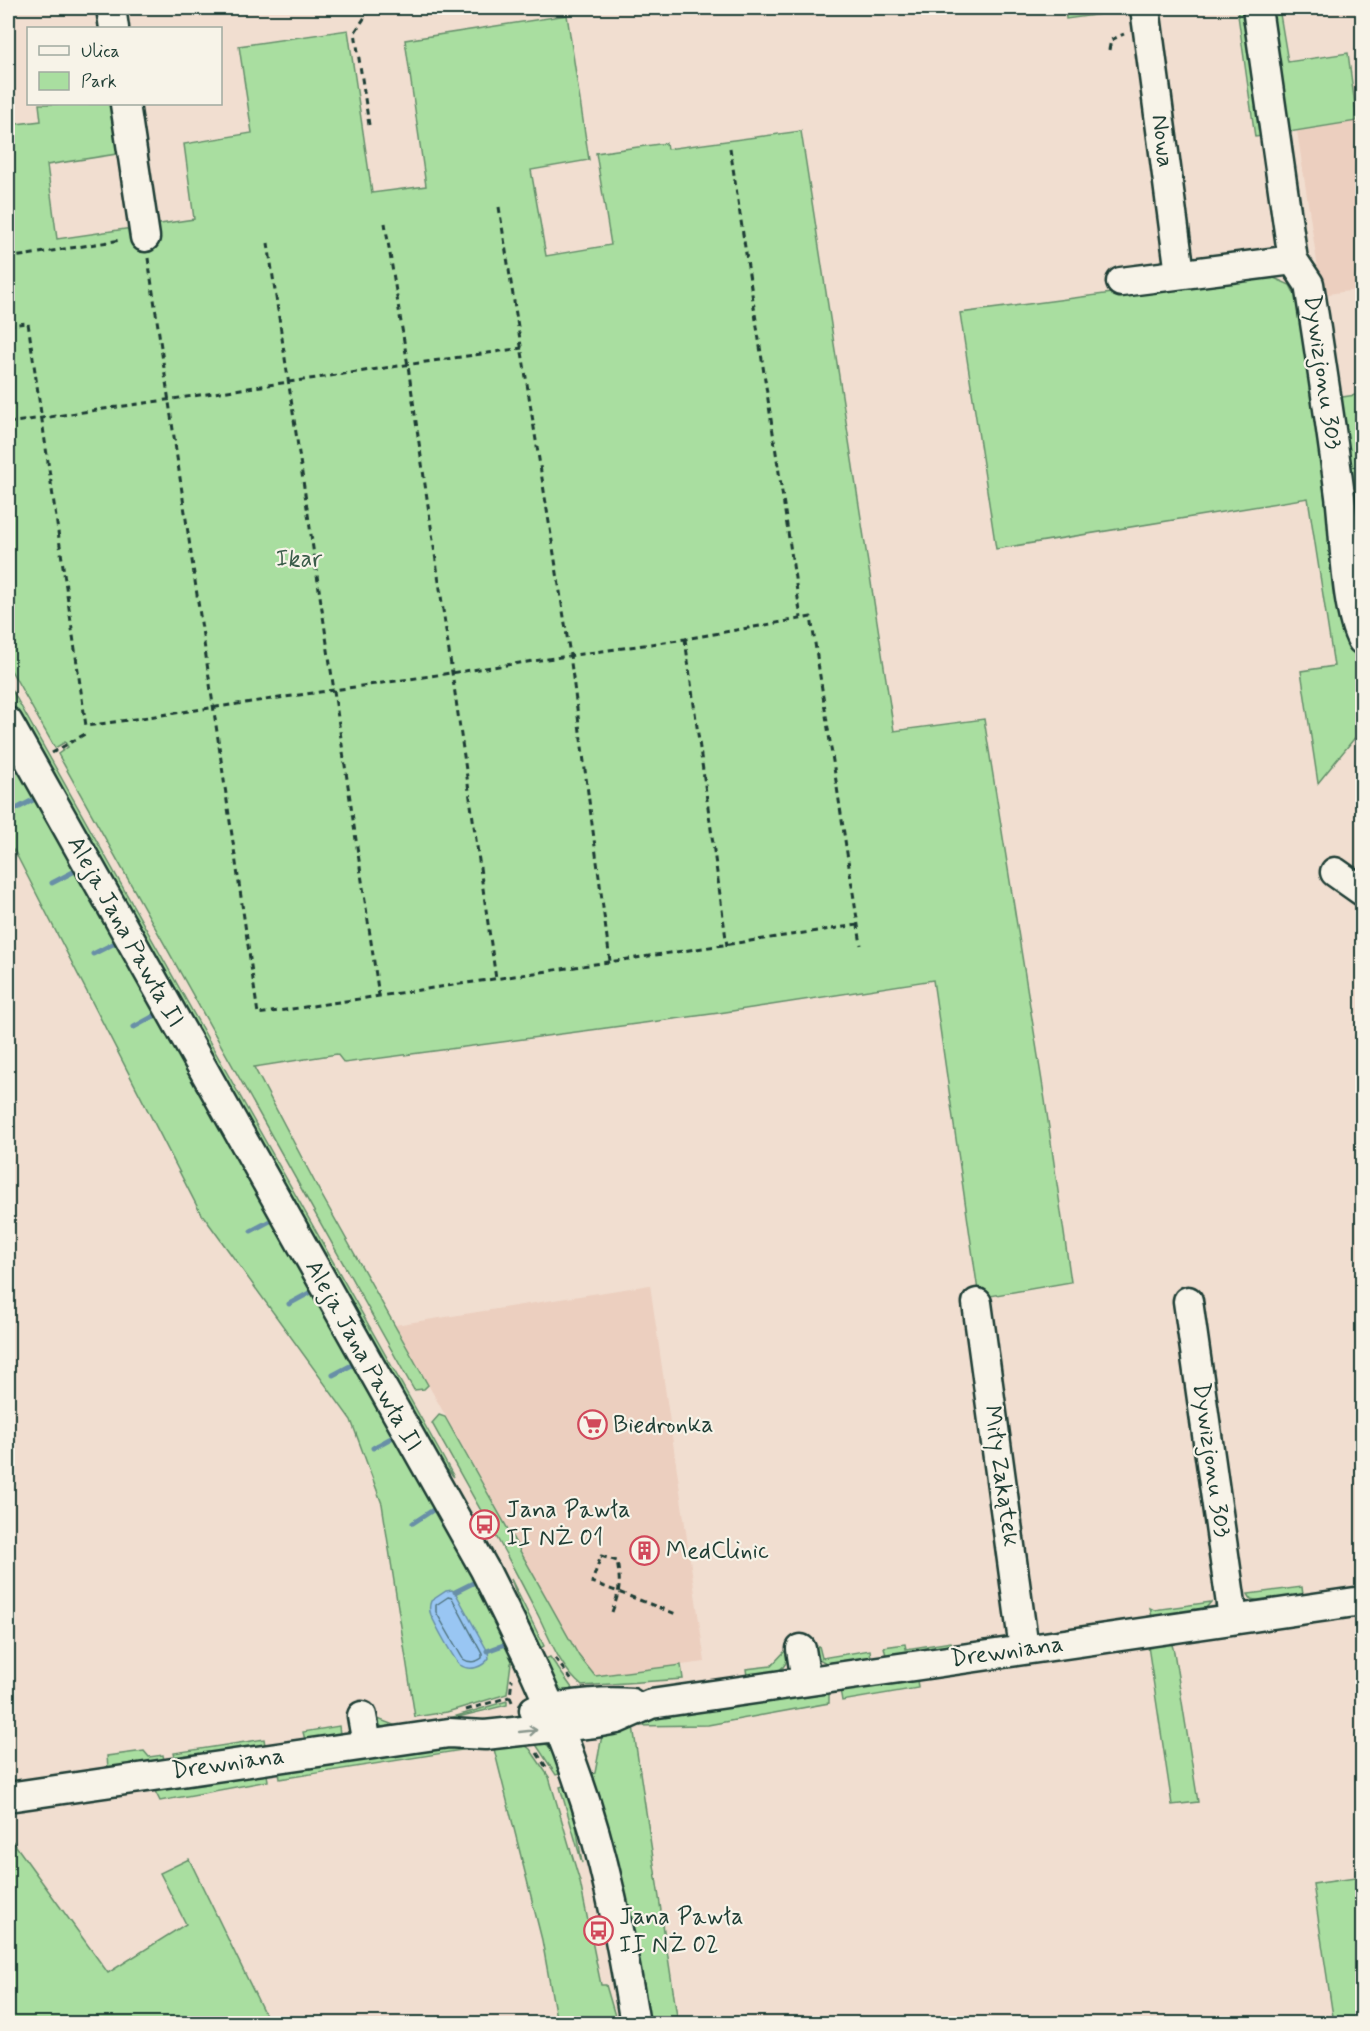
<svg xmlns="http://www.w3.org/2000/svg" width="1370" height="2031" viewBox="0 0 1370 2031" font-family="Mynerve,sans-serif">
  <rect width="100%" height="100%" fill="#f1ded0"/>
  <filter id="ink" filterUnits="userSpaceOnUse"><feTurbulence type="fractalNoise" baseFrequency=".0167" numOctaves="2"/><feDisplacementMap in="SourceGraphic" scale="12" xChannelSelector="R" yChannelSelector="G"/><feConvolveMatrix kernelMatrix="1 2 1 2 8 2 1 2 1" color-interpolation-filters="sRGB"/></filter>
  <g filter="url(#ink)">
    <g fill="#eccfbf">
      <polygon points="1362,83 1362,289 1322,295 1297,131 1356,121 1352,85"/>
      <polygon points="650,1285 705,1662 595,1676 579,1656 395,1325"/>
    </g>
    <g fill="#a9dea0" stroke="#648e6a" stroke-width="1.5">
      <polygon points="1065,8 1138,8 1138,9 1066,19"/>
      <polygon points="1237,8 1250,8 1271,135 1255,137"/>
      <polygon points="1280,14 1288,62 1348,53 1357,121 1283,133 1265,16"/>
      <polygon points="567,15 589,160 531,170 546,256 611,245 596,153 666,143 667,149 801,131 894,731 984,719 1045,1100 1071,1282 979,1298 933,980 719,1013 344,1063 337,1054 254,1067 321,1194 428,1385 424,1389 414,1390 58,754 68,747 65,742 55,748 8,665 8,125 41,121 39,104 116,104 123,153 47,165 57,239 194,219 184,144 252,133 239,46 348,30 372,193 426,186 405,40"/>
      <polygon points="1274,278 1290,285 1298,301 1359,672 1362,677 1362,729 1318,783 1301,671 1334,666 1308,498 996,549 960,313 1181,284"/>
      <polygon points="1362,394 1362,485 1348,487 1336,398"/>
      <polygon points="8,683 454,1477 432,1453 8,697"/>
      <polygon points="8,746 479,1589 517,1660 511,1663 507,1694 447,1712 415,1717 382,1504 351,1420 199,1210 14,850 8,861"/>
      <path d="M439,1415L445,1417L579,1656L595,1676L681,1665L683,1679L582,1686C560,1668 550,1639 538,1615C523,1586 508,1557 492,1529L498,1525L491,1513L484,1516L432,1423Z"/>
      <polygon points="511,1579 544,1646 537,1650"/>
      <polygon points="1302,1587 1303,1595 1260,1601 1251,1599 1248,1594"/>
      <polygon points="1211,1602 1205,1609 1152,1617 1150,1608 1154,1610"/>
      <polygon points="1171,1641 1174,1652 1198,1802 1172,1805 1148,1646 1085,1656 1084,1650"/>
      <polygon points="951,1642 952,1646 886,1656 884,1647 905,1644 906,1649"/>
      <polygon points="819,1646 822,1658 870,1650 871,1658 826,1663 819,1659 815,1647"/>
      <path d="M787,1649C791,1676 767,1673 747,1676L746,1669L771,1666Z"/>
      <path d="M550,1657L577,1695C554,1694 552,1679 543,1660Z"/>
      <polygon points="917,1679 918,1688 842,1701 840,1689"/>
      <polygon points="829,1691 829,1703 708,1725 633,1726 678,2023 649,2023 636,1947 617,1862 591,1775 595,1773 603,1730 633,1721"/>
      <polygon points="507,1701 507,1705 442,1721 385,1729 373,1720 378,1719 396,1726 450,1718"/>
      <polygon points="339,1726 340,1734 305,1740 303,1732"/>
      <polygon points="264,1739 265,1745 175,1758 174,1753"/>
      <path d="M533,1740C554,1743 555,1755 563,1773L556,1775Z"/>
      <polygon points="449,1744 523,1744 530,1749 549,1777 580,1882 601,1985 606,1985 617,2023 557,2023 542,1940 493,1745 280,1779 279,1771"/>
      <polygon points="144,1751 149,1757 163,1755 164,1760 108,1768 107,1756"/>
      <polygon points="267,1774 268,1781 160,1801 153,1787"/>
      <polygon points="567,1785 572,1799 582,1863 560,1787"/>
      <polygon points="8,1835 108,1973 186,1924 160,1873 189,1859 269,2023 8,2023"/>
      <polygon points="1362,1877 1362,2023 1334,2023 1313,1884"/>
    </g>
    <path fill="#99c6f3" stroke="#688fa7" stroke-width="1.5" d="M452,1590L455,1592L488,1652L489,1658C483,1667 470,1672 460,1665C454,1660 435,1624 431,1615C429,1610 429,1606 431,1601L446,1591Z"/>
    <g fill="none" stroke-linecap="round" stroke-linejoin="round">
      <path stroke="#507480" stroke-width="1.5" d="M448,1597L452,1598L482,1654V1658C475,1663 469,1663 463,1659L436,1612V1605Z"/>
      <g stroke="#688fa7" stroke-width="5">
        <polyline points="12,811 35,799"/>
        <polyline points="52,883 75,871"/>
        <polyline points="93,954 115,943"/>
        <polyline points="134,1027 156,1015"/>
        <polyline points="251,1231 270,1221"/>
        <polyline points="289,1304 311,1292"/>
        <polyline points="333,1375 352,1365"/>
        <polyline points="373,1448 393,1437"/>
        <polyline points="413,1523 433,1510"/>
        <polyline points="455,1592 473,1583"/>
        <polyline points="487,1651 506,1644"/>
      </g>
      <defs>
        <g id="minor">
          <polyline points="111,8 114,28"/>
          <polyline points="1145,8 1180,274"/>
          <path d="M1257,8L1293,260L1309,284C1320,354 1331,425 1340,496C1345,533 1345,610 1362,640"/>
          <polyline points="125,104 145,237"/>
          <polyline points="1121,282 1293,260"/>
          <path d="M8,722L485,1570C518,1636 552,1703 576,1774C605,1855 621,1939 635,2024"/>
          <polyline points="1335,872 1362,891"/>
          <polyline points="1188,1301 1233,1618"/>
          <polyline points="977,1303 1024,1649"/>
          <polyline points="801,1649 806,1681"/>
          <path d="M534,1710C566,1706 598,1700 631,1703"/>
          <polyline points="362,1716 367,1744"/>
          <polyline points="8,1797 449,1733 485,1735 595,1723 617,1719 651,1704 1362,1601"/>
        </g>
      </defs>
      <use href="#minor" stroke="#1f3d34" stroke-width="33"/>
      <g stroke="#1f3d34" stroke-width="3" stroke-dasharray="6 4.5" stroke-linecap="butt">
        <polyline points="1109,50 1111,40 1124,34"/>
        <polyline points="369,125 355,32 371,8"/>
        <polyline points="730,148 801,618"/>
        <polyline points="499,207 570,655 610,961"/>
        <polyline points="385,223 408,366 496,979"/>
        <polyline points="268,243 379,996"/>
        <polyline points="8,258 121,240"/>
        <polyline points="148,258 258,1014 858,925"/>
        <polyline points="8,325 28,323 86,726 685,639 811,617 861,945"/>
        <polyline points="8,423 522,348"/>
        <polyline points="685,639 727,946"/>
        <polyline points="52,753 85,734"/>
        <path d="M612,1612C620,1590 621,1585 617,1561L601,1556L592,1582L676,1614"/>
        <polyline points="555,1658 573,1682"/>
        <polyline points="512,1702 510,1697 512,1679"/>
        <polyline points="466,1710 509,1697"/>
        <polyline points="537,1753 548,1770"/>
      </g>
      <use href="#minor" stroke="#f7f3e8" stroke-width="28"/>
    </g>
    <defs><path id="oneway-shaft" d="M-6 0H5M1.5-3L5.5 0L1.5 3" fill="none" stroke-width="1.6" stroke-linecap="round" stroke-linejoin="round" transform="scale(1.5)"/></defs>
    <use stroke="#8b988e" href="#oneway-shaft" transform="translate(528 1731) rotate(-6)"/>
  </g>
  <defs>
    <symbol id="supermarket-ring" viewBox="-11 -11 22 22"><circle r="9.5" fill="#f7f3e8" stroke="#d1495b" stroke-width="1.5"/><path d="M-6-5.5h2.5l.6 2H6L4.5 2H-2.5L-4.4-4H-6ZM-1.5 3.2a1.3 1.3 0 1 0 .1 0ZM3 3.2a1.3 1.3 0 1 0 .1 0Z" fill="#d1495b"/></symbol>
    <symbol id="bus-ring" viewBox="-11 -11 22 22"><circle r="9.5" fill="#f7f3e8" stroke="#d1495b" stroke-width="1.5"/><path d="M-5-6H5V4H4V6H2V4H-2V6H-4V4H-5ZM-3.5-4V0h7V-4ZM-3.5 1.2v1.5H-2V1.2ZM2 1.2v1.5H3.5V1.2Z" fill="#d1495b"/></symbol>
    <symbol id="building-ring" viewBox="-11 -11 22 22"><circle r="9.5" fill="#f7f3e8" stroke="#d1495b" stroke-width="1.5"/><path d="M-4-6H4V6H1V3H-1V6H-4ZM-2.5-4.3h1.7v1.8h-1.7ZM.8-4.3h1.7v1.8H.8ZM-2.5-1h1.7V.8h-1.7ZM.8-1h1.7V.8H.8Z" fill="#d1495b"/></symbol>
  </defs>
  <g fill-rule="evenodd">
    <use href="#supermarket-ring" x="576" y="1408" width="33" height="33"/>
    <use href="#bus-ring" x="468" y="1508" width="33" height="33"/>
    <use href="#building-ring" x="628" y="1534" width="33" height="33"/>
    <use href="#bus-ring" x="582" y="1914" width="33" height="33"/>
  </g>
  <g text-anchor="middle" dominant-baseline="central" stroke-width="4.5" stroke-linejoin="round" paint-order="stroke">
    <g font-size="24" fill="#1f3d34" stroke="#f7f3e8">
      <text transform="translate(1162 141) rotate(83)">Nowa</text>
      <text transform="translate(1322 372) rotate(82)">Dywizjonu 303</text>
      <text transform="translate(125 932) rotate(61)">Aleja Jana Pawła II</text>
      <text transform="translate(363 1356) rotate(61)">Aleja Jana Pawła II</text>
      <text transform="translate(1211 1460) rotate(82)">Dywizjonu 303</text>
      <text transform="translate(1001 1476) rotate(82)">Miły Zakątek</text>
      <text transform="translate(1007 1652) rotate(-8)">Drewniana</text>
      <text transform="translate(228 1764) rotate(-8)">Drewniana</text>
    </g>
    <g font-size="24" fill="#3b5d4a" stroke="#f7f3e8">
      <text x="299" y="559">Ikar</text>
    </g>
    <g font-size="24" fill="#1f3d34" stroke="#f7f3e8" text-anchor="start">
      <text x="613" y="1425">Biedronka</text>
      <text x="506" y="1510">Jana Pawła<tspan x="506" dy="28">II NŻ 01</tspan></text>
      <text x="666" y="1551">MedClinic</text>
      <text x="619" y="1917">Jana Pawła<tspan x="619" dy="28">II NŻ 02</tspan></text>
    </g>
  </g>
  <rect width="1370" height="2031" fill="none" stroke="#f7f3e8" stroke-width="30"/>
  <rect x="15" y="15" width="1340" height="2001" fill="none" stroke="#1f3d34" stroke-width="2" filter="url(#ink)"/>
  <rect x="27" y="27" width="195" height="78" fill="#f7f3e8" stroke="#a1aaa0" stroke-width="1.5"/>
  <rect x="39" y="46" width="30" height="9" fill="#f7f3e8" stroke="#a1aaa0" stroke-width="1.5"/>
  <text x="81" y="57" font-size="18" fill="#1f3d34">Ulica</text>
  <rect x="39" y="72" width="30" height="18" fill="#a9dea0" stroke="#a1aaa0" stroke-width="1.5"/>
  <text x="81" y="87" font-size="18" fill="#1f3d34">Park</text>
</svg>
